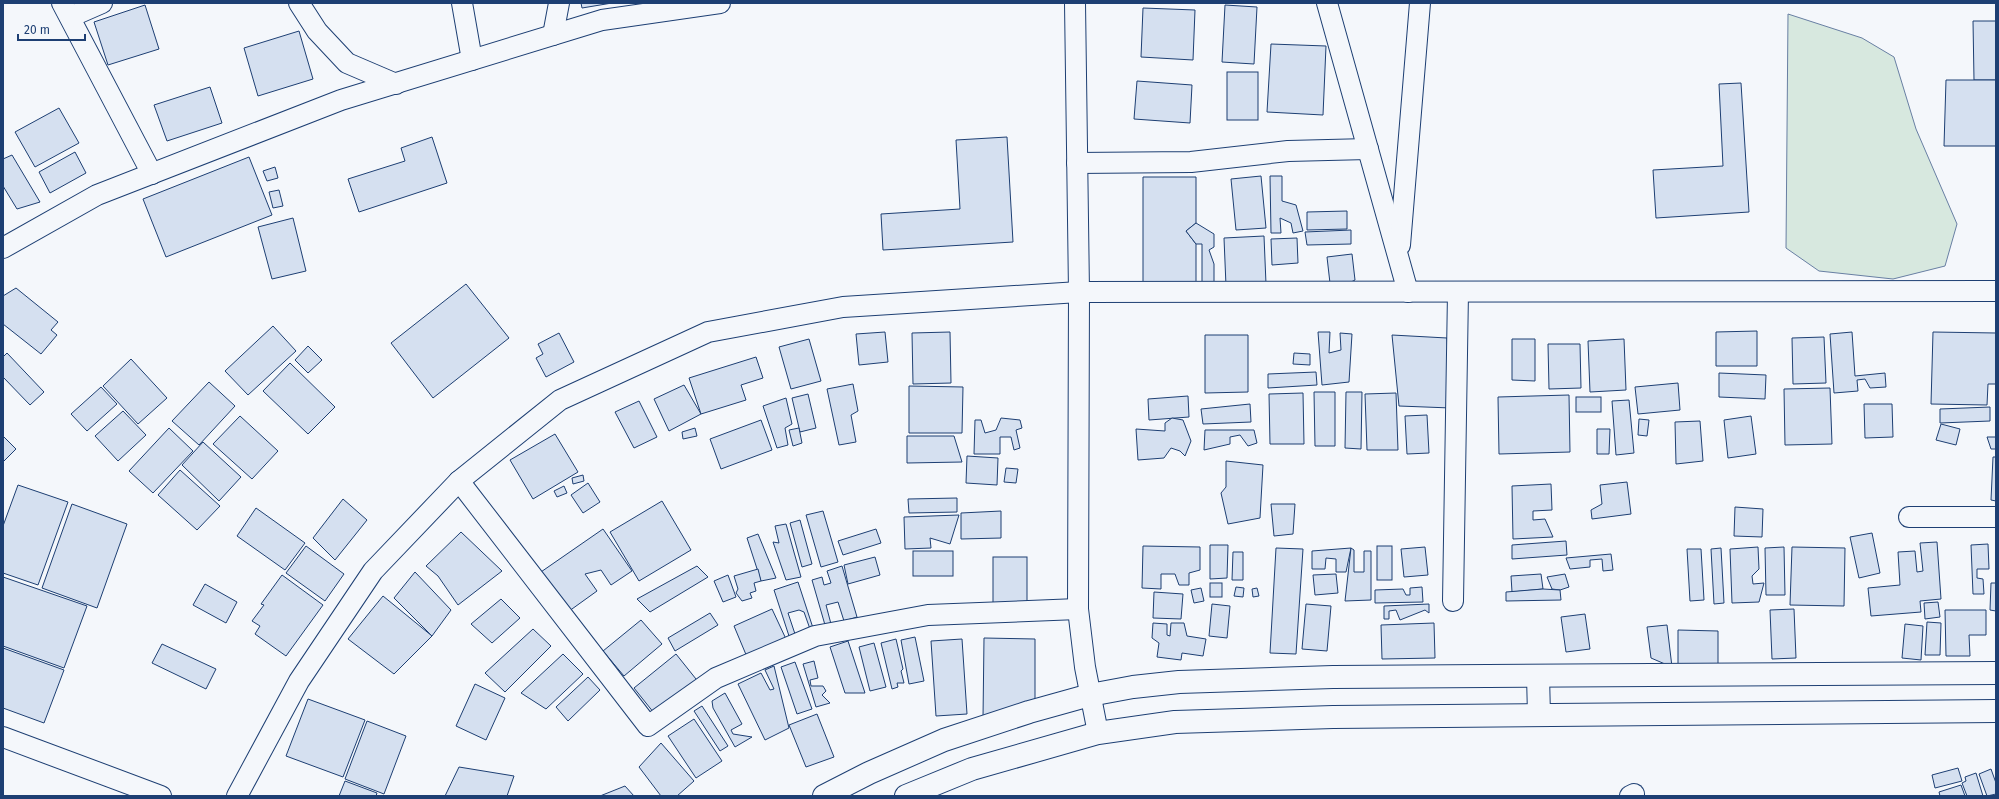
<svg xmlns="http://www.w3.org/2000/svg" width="1999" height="799" viewBox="0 0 1999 799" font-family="'Fira Sans',sans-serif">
  <rect width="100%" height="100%" fill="#f4f7fb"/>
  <polygon fill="#d7e8df" stroke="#687fa3" points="1788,14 1862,38 1894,57 1916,129 1957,224 1945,266 1893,279 1819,271 1786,248"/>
  <g fill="#d5e0f0" stroke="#1d3f73">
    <polygon points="581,3 612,3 582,8"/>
    <polygon points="145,5 159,49 108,65 94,22"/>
    <polygon points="1225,5 1257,7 1254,64 1222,62"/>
    <polygon points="1143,8 1195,10 1193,60 1141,57"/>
    <polygon points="1973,21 1996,21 1996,80 1974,80"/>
    <polygon points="299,31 313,79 258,96 244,48"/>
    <polygon points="1271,44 1326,46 1323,115 1267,112"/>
    <rect x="1227" y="72" width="31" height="48"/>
    <polygon points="1946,80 1996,80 1996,146 1944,146"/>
    <polygon points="1137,81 1192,85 1190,123 1134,119"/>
    <polygon points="1741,83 1749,212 1656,218 1653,170 1723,166 1719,84"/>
    <polygon points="210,87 222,123 167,141 154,105"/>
    <polygon points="59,108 79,143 35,167 15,132"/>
    <polygon points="432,137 447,183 359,212 348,179 405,161 401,148"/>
    <polygon points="1007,137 1013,242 883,250 881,214 960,209 956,140"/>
    <polygon points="75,152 86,173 50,193 39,172"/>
    <polygon points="12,155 40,202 17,209 3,186 3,159"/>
    <polygon points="249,157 272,215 166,257 143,199"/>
    <polygon points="275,167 278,178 267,181 263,171"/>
    <polygon points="1261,176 1266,228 1236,230 1231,179"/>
    <polygon points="1270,176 1282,176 1282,201 1296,205 1303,231 1293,233 1291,223 1280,218 1281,233 1271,233"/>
    <polygon points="1143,177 1196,177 1196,223 1186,231 1196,244 1196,284 1143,285"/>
    <polygon points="279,190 283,206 273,208 269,192"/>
    <polygon points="1347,211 1347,229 1307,230 1307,212"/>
    <polygon points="293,218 306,271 272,279 258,227"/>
    <polygon points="1196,223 1214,234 1214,247 1209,250 1214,264 1214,283 1202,283 1202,244 1196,244 1186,231"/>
    <polygon points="1351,230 1351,244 1307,245 1305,232"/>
    <polygon points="1264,236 1266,284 1226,286 1224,238"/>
    <polygon points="1297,238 1298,263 1272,265 1271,239"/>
    <polygon points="1352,254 1355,280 1331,292 1327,257"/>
    <polygon points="466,284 509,338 433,398 391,343"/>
    <polygon points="16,288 58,322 51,330 57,335 41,354 3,324 3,296"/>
    <polygon points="273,326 296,351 248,395 225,371"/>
    <polygon points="1757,331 1757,366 1716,366 1716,332"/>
    <polygon points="885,332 888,362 859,365 856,334"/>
    <polygon points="950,332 951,383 913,384 912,333"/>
    <polygon points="1318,332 1330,332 1329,353 1341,350 1340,333 1352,334 1349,382 1322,385"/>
    <polygon points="1852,332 1855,376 1885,373 1886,387 1870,388 1865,379 1857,380 1858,391 1834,393 1830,334"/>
    <polygon points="1933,332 1996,333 1996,384 1988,384 1987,405 1931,404"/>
    <polygon points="559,333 574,362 546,377 536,358 543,354 538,344"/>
    <polygon points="1205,335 1248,335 1248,392 1205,393"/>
    <polygon points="1392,335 1447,338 1451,408 1399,406"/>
    <polygon points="1824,337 1826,383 1793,384 1792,338"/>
    <polygon points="809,339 821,381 791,389 779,347"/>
    <polygon points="1512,339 1535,339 1535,381 1512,380"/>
    <polygon points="1624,339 1626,390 1590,392 1588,341"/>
    <polygon points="1548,344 1580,344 1581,388 1549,389"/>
    <polygon points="308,346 322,360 308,373 295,360"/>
    <polygon points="7,353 44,392 30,405 3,377 3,357"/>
    <polygon points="1294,353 1310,354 1310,365 1293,364"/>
    <polygon points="756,357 763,378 741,385 746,400 701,414 689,378"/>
    <polygon points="131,359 167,398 138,424 103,386"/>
    <polygon points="290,363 335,407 308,434 263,391"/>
    <polygon points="1316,372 1317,385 1268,388 1268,374"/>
    <polygon points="1719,373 1766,375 1765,399 1719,397"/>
    <polygon points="209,382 235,406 199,445 172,421"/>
    <polygon points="1678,383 1680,410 1638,414 1635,387"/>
    <polygon points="853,384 858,411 851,415 856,442 839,445 827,389"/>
    <polygon points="684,385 701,414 669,431 654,399"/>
    <polygon points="909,386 963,387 962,433 909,433"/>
    <polygon points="101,387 117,404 87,431 71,414"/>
    <polygon points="1830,388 1832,444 1785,445 1784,389"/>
    <polygon points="1314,392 1335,392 1335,446 1315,446"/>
    <polygon points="1346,392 1362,392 1361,449 1345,448"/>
    <polygon points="1303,393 1304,444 1270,444 1269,394"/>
    <polygon points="1396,393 1398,450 1367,450 1365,394"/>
    <polygon points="808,394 816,428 800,432 792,398"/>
    <polygon points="1569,395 1570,452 1499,454 1498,397"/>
    <polygon points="1188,396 1189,417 1149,420 1148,399"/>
    <rect x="1576" y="397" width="25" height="15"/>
    <polygon points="786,398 792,424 785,428 788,445 777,448 763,406"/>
    <polygon points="1629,400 1634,453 1616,455 1612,401"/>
    <polygon points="639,401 657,437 634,448 615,412"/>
    <polygon points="1250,404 1251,422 1203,424 1201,409"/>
    <polygon points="1864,404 1892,404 1893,437 1865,438"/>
    <polygon points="1990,407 1990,421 1940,423 1940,409"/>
    <polygon points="123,411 146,435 118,461 95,436"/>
    <polygon points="1427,415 1429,453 1407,454 1405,416"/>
    <polygon points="240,416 278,451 252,479 213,444"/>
    <polygon points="1751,416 1756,454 1728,458 1724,420"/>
    <polygon points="1001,418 1020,420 1022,428 1016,430 1020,448 1014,450 1011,437 1000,437 1000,454 974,454 975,420 981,420 985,433 996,430"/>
    <polygon points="1172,418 1183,420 1191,441 1185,456 1180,451 1171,448 1164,458 1138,460 1136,429 1165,431 1165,423"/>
    <polygon points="1639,419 1649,420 1647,436 1638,435"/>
    <polygon points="761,420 772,450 721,469 710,439"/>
    <polygon points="1700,421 1703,461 1676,464 1675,422"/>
    <polygon points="1941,424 1960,429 1956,445 1936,440"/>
    <polygon points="169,428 193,451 153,493 129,471"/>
    <polygon points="695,428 697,436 683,439 682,432"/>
    <polygon points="799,428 802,443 793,446 789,430"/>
    <polygon points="1597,429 1610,429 1609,454 1597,454"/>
    <polygon points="1205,430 1254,430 1257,443 1248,446 1240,435 1230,437 1230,444 1204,450"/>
    <polygon points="555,434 578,472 533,499 510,460"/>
    <polygon points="3,436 16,449 3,462"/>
    <polygon points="907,436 954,436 962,462 907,463"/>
    <polygon points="1987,437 1996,437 1996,449 1991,449"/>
    <polygon points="203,442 241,477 219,501 182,465"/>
    <polygon points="967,456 998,458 997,485 966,483"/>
    <polygon points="1993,457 1996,457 1996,501 1991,500"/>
    <polygon points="1226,461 1263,465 1260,518 1228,524 1221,493 1226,487"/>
    <polygon points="1006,468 1018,469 1016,483 1004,482"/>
    <polygon points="180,470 220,506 197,530 158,495"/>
    <polygon points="583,475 584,481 573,484 572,478"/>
    <polygon points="1627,482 1631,514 1592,519 1591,510 1602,504 1600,485"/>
    <polygon points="588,483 600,502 583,513 571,495"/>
    <polygon points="1551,484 1552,510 1533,511 1533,520 1545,519 1553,537 1513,539 1512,486"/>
    <polygon points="18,485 68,502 38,585 3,573 3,526"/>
    <polygon points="564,486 567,493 557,497 554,491"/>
    <polygon points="957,498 957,512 909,513 908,499"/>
    <polygon points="343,499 367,520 335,560 313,538"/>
    <polygon points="662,501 691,550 639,581 610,532"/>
    <polygon points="72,504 127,524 97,608 42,588"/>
    <polygon points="1271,504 1295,504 1293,534 1274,536"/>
    <polygon points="1735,507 1763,509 1762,537 1734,536"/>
    <polygon points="256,508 305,543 285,570 237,536"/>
    <polygon points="823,511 838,562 821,567 806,515"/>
    <polygon points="1001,511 1001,538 961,539 961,513"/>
    <polygon points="959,515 950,544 930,538 931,548 905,549 904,517"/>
    <polygon points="800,520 812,564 802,567 790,523"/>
    <polygon points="786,524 801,577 786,580 773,542 779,543 775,526"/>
    <polygon points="603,529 632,571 611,585 601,570 585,574 597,591 565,614 538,574"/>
    <polygon points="876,529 881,543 843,555 838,541"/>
    <polygon points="461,532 502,571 458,605 438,576 426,566"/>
    <polygon points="1872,533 1880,573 1859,578 1850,537"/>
    <polygon points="758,534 776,578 761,581 747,538"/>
    <polygon points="1566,541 1567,555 1512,559 1512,545"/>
    <polygon points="1937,542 1941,599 1920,601 1921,612 1871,616 1868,588 1900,585 1898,552 1915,551 1917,572 1923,571 1920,543"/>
    <polygon points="1988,544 1989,569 1977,569 1977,578 1983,579 1984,594 1973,594 1971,545"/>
    <polygon points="1210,545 1228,545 1227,578 1210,579"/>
    <polygon points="306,546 344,574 325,601 286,573"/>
    <polygon points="1143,546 1200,547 1200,570 1189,573 1189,585 1179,585 1175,574 1161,574 1161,589 1142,588"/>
    <rect x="1377" y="546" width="15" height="34"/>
    <polygon points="1425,547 1428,575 1404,577 1401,549"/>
    <polygon points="1758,547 1759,569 1752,576 1753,584 1764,583 1759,602 1732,603 1730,549"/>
    <polygon points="1784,547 1785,595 1766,595 1765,548"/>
    <polygon points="1792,547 1845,548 1844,606 1790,605"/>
    <polygon points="1276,548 1303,549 1296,654 1270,653"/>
    <polygon points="1351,548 1346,572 1336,572 1336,559 1326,558 1325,569 1312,569 1312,551"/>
    <polygon points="1351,548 1354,550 1354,572 1364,572 1364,551 1371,551 1371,600 1345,601"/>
    <polygon points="1721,548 1724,603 1714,604 1711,549"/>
    <polygon points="1687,549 1701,549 1704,600 1690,601"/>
    <rect x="913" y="551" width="40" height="25"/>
    <polygon points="1233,552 1243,552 1243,580 1232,580"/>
    <polygon points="1611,554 1613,570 1603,571 1602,559 1590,560 1590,567 1570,569 1566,558"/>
    <polygon points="875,557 880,575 848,584 844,565"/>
    <rect x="993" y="557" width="34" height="53"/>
    <polygon points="697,566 708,577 650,612 637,599"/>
    <polygon points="842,566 857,617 844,621 838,602 826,605 831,624 825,625 812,580 822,577 824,585 831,583 827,571"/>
    <polygon points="758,569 761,581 754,583 756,591 750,593 752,598 742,601 736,593 738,589 734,576"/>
    <polygon points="415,572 451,610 432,636 394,598"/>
    <polygon points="1336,574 1338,593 1315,595 1313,575"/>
    <polygon points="1541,574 1543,589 1512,592 1511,576"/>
    <polygon points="1565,574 1569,587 1560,590 1552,589 1547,577"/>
    <polygon points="282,575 323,605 286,656 255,634 260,626 252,621 264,605 261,604"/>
    <polygon points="728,575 736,597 723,602 714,581"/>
    <polygon points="3,577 87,606 64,668 3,646"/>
    <polygon points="798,582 813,628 810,629 804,612 799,610 788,613 795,634 789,636 774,590"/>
    <rect x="1210" y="583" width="12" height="14"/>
    <polygon points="1991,583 1996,583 1996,611 1990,610"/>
    <polygon points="205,584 237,602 226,623 193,605"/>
    <polygon points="1236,587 1244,588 1243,597 1234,596"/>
    <polygon points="1422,587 1423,602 1375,603 1375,590 1403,589 1406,595 1410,595 1410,588"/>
    <polygon points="1201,588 1204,601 1194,603 1191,590"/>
    <polygon points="1257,588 1259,596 1253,597 1252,589"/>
    <polygon points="1543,589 1560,590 1561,600 1506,601 1506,592"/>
    <polygon points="1154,592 1183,594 1181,619 1153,618"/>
    <polygon points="383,596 432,636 394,674 348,639"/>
    <polygon points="501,599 520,618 492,643 471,624"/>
    <polygon points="1938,602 1940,617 1925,619 1924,603"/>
    <polygon points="1212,604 1230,606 1227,638 1209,636"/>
    <polygon points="1306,604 1331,606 1327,651 1302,649"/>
    <polygon points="1429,604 1429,613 1425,610 1400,620 1396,610 1389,611 1389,619 1384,619 1384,606"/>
    <polygon points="772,609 786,639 747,657 734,626"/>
    <polygon points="1794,609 1796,658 1772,659 1770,610"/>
    <polygon points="1945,610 1986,610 1986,635 1969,635 1970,656 1946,656"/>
    <polygon points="710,613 718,625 675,651 668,638"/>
    <polygon points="1585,614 1590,649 1566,652 1561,617"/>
    <polygon points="641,620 662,644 624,676 603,651"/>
    <polygon points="1927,622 1941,623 1940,655 1925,655"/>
    <polygon points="1153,623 1167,624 1167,635 1170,636 1171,623 1184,623 1187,636 1206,639 1203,656 1182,653 1181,660 1157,657 1159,643 1152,638"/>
    <polygon points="1434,623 1435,658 1382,659 1381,625"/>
    <polygon points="1905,624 1923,626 1921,660 1902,658"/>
    <polygon points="1667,625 1672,667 1651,658 1647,627"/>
    <polygon points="533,629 551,646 505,692 485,673"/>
    <polygon points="1678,630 1718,631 1718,667 1678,666"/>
    <polygon points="915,637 924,681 909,684 901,640"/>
    <polygon points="984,638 1035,639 1035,711 983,718"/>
    <polygon points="896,639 903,669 901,671 904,683 897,683 898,687 892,689 881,643"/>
    <polygon points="962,639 967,714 936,716 931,641"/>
    <polygon points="848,641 865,693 845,693 830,647"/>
    <polygon points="874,643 886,687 870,691 859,647"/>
    <polygon points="162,644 216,669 206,689 152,663"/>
    <polygon points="3,648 64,670 44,723 3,708"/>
    <polygon points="563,654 583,674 546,709 521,693"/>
    <polygon points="676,654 700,684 658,718 634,688"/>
    <polygon points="814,661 818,678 810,680 811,686 823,686 826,691 822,695 830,703 816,707 803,664"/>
    <polygon points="795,662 812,709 797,714 781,667"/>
    <polygon points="774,666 789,728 765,740 738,684 761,673 770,690 774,689 765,670"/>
    <polygon points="588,677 600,690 568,721 556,707"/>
    <polygon points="475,684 505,698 486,740 456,726"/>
    <polygon points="725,693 742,724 731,730 733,734 752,737 735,747 713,708 712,701"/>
    <polygon points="308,699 365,720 343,777 286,756"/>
    <polygon points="702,706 728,746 720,751 694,711"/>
    <polygon points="817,714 834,757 806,767 789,725"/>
    <polygon points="694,719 722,761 696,778 668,736"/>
    <polygon points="367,721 406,736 384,794 345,779"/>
    <polygon points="661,743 694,781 677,796 661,796 639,767"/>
    <polygon points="459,767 514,776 507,796 445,796"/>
    <polygon points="1958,768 1962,781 1935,788 1932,775"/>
    <polygon points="1991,769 1996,783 1996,794 1987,796 1979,774"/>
    <polygon points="1976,773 1983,796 1967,796 1962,783 1966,781 1965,777"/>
    <polygon points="345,781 377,793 376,796 339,796"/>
    <polygon points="1961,785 1965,796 1940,796 1939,792"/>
    <polygon points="625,786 634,796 600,796"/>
  </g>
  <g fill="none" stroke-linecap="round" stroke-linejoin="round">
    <defs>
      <g id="minor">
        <polyline points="62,3 152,174"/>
        <polyline points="299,3 317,31 347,63 396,84"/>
        <polyline points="462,3 472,60"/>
        <polyline points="1075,3 1079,292 1078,609 1085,667 1098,733"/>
        <polyline points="1327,3 1408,292"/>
        <polyline points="70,17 102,3"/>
        <polyline points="553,35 559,3"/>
        <polyline points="1077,163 1191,162 1288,151 1368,149"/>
        <polyline points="1400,245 1420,3"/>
        <polyline points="3,248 97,195 341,100 602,20 720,3"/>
        <polyline points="459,481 648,726 716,678 815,636 928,615 1078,609"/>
        <polyline points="1909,517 1996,517"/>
        <polyline points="1453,601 1458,292"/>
        <polyline points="3,737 161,796"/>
        <polyline points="237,796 299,681 373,571 459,481 560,400 708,332 843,307 1079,292 1996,291"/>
        <polyline points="1630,796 1634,794"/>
      </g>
      <g id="tertiary">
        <polyline points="1538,676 1539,715"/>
        <polyline points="824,796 869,773 944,740 1029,712 1090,695 1133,687 1179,682 1333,677 1996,673"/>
        <polyline points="906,796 972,769 1098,733 1175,722 1333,717 1996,711"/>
      </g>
    </defs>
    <use href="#minor" stroke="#1d3f73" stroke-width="22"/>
    <use href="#tertiary" stroke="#1d3f73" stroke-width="24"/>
    <use href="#minor" stroke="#f4f7fb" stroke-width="20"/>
    <use href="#tertiary" stroke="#f4f7fb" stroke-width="22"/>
  </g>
  <rect width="1999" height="799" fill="none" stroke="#1d3f73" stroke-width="8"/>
  <path d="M18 34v6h67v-6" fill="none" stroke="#1d3f73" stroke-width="2"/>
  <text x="24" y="34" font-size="12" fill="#1d3f73" stroke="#f4f7fb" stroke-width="3" paint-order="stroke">20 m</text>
</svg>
